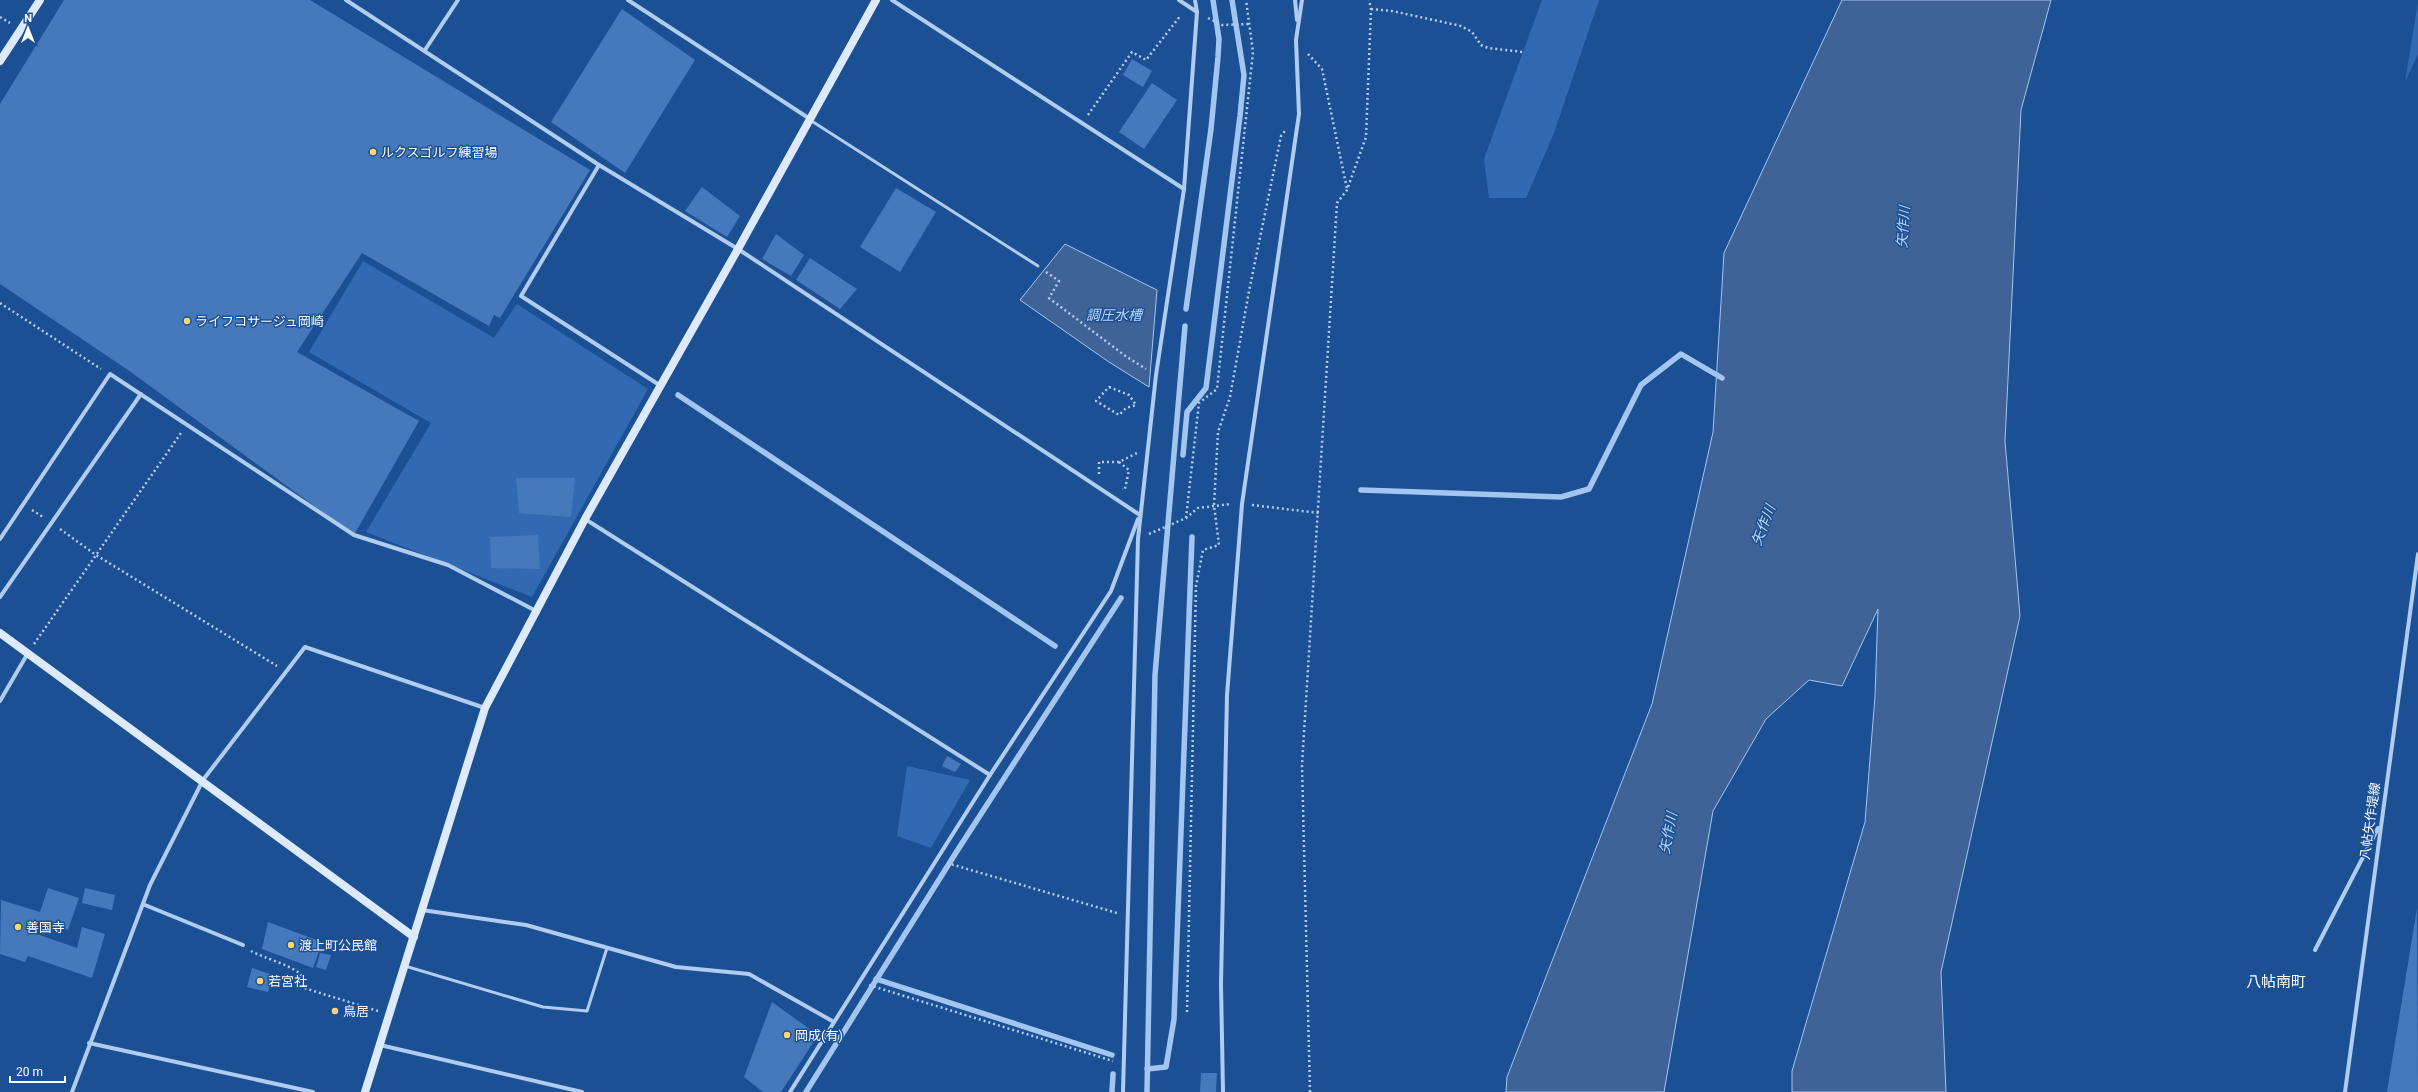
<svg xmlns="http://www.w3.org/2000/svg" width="2418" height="1092" viewBox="0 0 2418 1092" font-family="Roboto,'Noto Sans JP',sans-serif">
  <rect width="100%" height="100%" fill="#1c5095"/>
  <g fill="#316ab3">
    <polygon points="1542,0 1599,0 1554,133 1526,198 1489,198 1484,159"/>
    <polygon points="2418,2 2418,54 2405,82"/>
    <polygon points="363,261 494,338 517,304 648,389 532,597 366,532 431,423 309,352"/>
    <polygon points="907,766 970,780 931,848 897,836"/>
  </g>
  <g fill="#3f6396" stroke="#a3c6f1">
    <polygon points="1842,0 2051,0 2021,110 2005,441 2020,616 1941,972 1946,1092 1792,1092 1792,1071 1865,822 1875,696 1878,609 1842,686 1809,680 1766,719 1713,811 1664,1092 1506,1092 1507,1077 1652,704 1713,432 1724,253"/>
    <polygon points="1065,244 1157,290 1149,387 1109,362 1020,300"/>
  </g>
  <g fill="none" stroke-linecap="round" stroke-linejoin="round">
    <g stroke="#a3c6f1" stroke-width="5.5">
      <polyline points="1186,309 1211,129 1218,57 1219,39 1213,0"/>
      <polyline points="678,395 1055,646"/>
      <polyline points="1183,455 1187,412 1206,388 1240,116 1244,75 1232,0"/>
      <polyline points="1361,490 1561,497 1589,489 1641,385 1681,354 1722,378"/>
      <polyline points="876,979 1112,1055"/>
      <polyline points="1147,1069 1166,1067 1174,1019 1192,537"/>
      <polyline points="806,1092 957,851 1121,598"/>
      <polyline points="1112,1092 1113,1074"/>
      <polyline points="1147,1092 1155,675 1185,326"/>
    </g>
  </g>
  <g fill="#4579bc">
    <polygon points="64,0 310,0 590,170 500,318 494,315 489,326 362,253 297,352 419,421 354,535 128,370 0,284 0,104"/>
    <polygon points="622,9 695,60 625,173 551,122"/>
    <polygon points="1132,59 1152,71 1143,87 1123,75"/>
    <polygon points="1152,83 1177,100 1144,149 1119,132"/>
    <polygon points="702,187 740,216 727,237 685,211"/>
    <polygon points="896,188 936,212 900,272 860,247"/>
    <polygon points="776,234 804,255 791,276 762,259"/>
    <polygon points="810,258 857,289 840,309 796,280"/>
    <polygon points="516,478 575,478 571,517 519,513"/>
    <polygon points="538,535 540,569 491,568 490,537"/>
    <polygon points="947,756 961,764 955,772 942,766"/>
    <polygon points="48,888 79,898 68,930 37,921 34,933 77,948 82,927 105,934 92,978 28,956 25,962 0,954 1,900 40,912"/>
    <polygon points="85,888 115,895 112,910 82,903"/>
    <polygon points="2417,908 2418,1092 2387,1092"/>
    <polygon points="268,922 322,942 313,968 262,949"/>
    <polygon points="320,953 331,955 326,970 316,967"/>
    <polygon points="252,968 273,975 268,992 247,987"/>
    <polygon points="772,1002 818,1035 781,1092 763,1092 744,1077"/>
    <polygon points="1201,1073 1217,1073 1216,1092 1200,1092"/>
  </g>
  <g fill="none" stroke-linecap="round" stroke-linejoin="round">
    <g stroke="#b0ccef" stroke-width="2.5" stroke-dasharray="2 3" stroke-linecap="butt">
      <polyline points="1371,9 1392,11 1461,26 1472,32 1481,45 1488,48 1523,52"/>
      <polyline points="0,17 10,23"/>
      <polyline points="1208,18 1222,25 1249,24"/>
      <polyline points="1308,54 1322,69 1347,189"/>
      <polyline points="1088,115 1132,52 1146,60 1181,15"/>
      <polyline points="1046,272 1059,281 1049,298 1124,355 1146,369"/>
      <polyline points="0,303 101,369"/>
      <polygon points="1109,387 1129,395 1136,405 1126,408 1119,415 1096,401"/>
      <polyline points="1119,462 1129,470 1125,489 1122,489"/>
      <polyline points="1099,474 1099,462 1119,462 1137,453"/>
      <polyline points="1252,505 1319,513"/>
      <polyline points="32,510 43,517"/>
      <polyline points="1186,518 1199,403 1217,389 1253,52 1246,0"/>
      <polyline points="60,529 96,555 277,666"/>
      <polyline points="1149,534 1186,518 1198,508 1231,504"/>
      <polyline points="34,644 181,433"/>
      <polyline points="947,863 1117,913"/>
      <path d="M251,951C263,958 299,967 303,978C304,981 304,985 304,988L378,1011"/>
      <polyline points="869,985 1113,1061"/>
      <polyline points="1187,1012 1196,586 1203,550 1219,545 1214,505 1218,432 1230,397 1249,291 1281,136 1285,131"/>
      <polyline points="1310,1092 1302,765 1337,203 1347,190 1366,137 1371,9 1369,0"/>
    </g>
    <g stroke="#b0ccef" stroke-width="3">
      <polyline points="810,120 1038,266"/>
      <polyline points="405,966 543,1007 587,1011 607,948"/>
    </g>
    <g stroke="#b0ccef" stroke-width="4">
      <polyline points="346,0 599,165 738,249 1140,515"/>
      <polyline points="628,0 810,119"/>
      <polyline points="892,0 1184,189"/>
      <polyline points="1179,0 1197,12"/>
      <polyline points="1295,0 1297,20"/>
      <polyline points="425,50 458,0"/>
      <polyline points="599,165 521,296 661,386"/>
      <polyline points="585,519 990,775"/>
      <polyline points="0,539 110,374 354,535 448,565 538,612"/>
      <polyline points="0,597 141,394"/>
      <polyline points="0,701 28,653"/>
      <polyline points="145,905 243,945"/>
      <polyline points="422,910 526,925 676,967 749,974 834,1022"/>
      <polyline points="2315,950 2378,828"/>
      <polyline points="89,1043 313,1092"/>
      <polyline points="380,1045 582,1092"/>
      <polyline points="72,1092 150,885 203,780 305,647 485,708"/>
      <polyline points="790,1092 990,775 1111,591 1138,519"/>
      <polyline points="1123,1092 1138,539 1156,375 1184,189 1197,12 1195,0"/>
      <polyline points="1223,1092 1221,984 1227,695 1242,504 1299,114 1296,40 1302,0"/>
      <polyline points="2345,1092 2418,554"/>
    </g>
    <g stroke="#ddeafb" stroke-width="8">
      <polyline points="0,61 40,0"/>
      <polyline points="0,633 414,937"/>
      <polyline points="365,1092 485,708 585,519 738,249 876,0"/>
    </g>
  </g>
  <g fill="#ffd66e" stroke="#1c5095" stroke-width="1.5">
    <circle cx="373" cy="152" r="4"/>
    <circle cx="187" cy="321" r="4"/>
    <circle cx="18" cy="927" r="4"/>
    <circle cx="291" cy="945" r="4"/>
    <circle cx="260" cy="981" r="4"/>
    <circle cx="335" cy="1011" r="4"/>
    <circle cx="787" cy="1035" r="4"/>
  </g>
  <g text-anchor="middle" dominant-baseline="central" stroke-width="3" stroke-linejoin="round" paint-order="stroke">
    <g font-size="13" fill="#fff" stroke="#1c5095" text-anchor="start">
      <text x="381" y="152">ルクスゴルフ練習場</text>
      <text x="195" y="321">ライフコサージュ岡崎</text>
      <text x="26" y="927">善国寺</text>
      <text x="299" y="945">渡上町公民館</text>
      <text x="268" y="981">若宮社</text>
      <text x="343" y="1011">鳥居</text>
      <text x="795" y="1035">岡成(有)</text>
    </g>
    <g font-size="13" fill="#fff" stroke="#1c5095">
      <text transform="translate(2370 821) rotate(-82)">八帖矢作堤線</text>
    </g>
    <g font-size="14" font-style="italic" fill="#bcd6f6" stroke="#1c5095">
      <text transform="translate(1903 227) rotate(-86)">矢作川</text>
      <text x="1114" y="315">調圧水槽</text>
      <text transform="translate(1763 525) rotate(-69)">矢作川</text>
      <text transform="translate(1668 833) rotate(-79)">矢作川</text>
    </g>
    <g font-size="15" fill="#fff" stroke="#1c5095">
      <text x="2276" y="982">八帖南町</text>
    </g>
  </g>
  <g transform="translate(28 28)" stroke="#1c5095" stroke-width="3" paint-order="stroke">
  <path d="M0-3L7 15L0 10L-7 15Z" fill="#ffffff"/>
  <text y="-6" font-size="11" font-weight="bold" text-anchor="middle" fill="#ffffff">N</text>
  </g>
  <path d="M10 1076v6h55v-6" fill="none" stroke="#ffffff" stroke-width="2"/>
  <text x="16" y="1076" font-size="12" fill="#ffffff" stroke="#1c5095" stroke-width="3" paint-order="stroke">20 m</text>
</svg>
